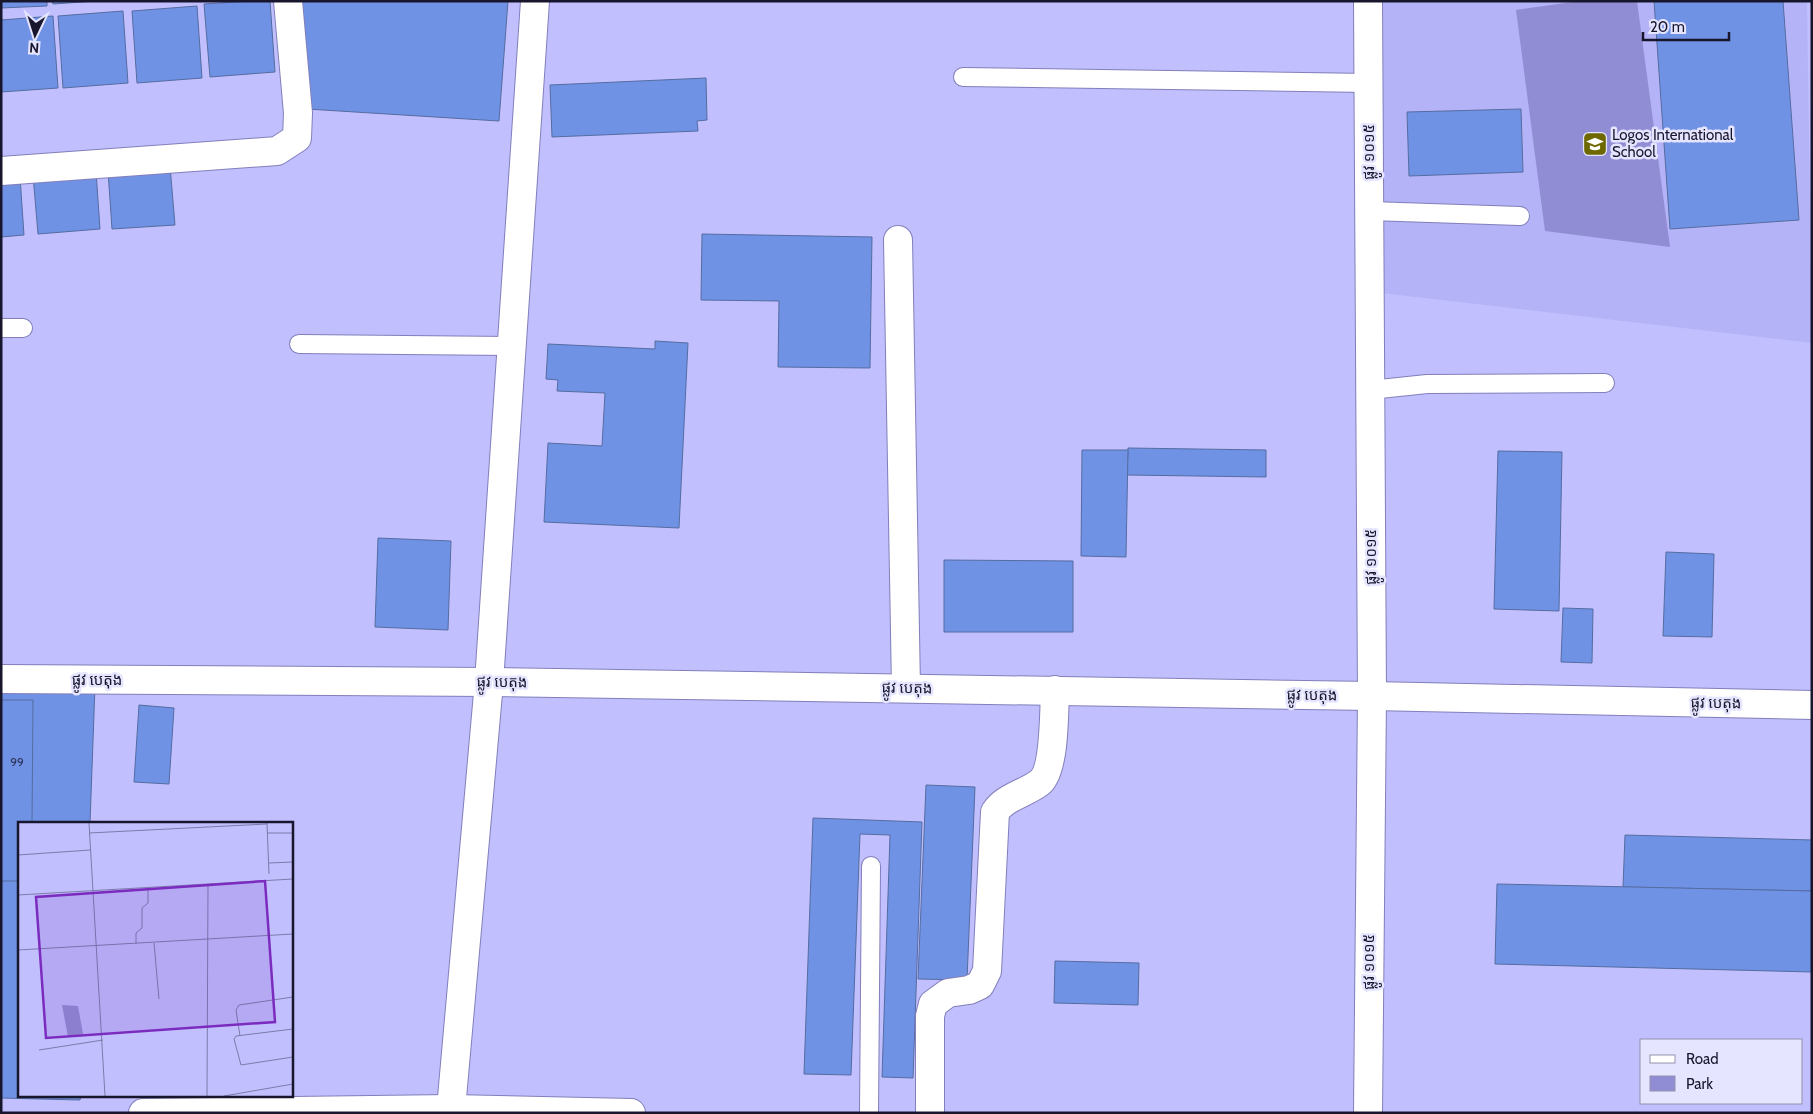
<svg xmlns="http://www.w3.org/2000/svg" width="1813" height="1114" viewBox="0 0 1813 1114" font-family="Cabin,'Noto Sans Khmer',sans-serif">
  <rect width="100%" height="100%" fill="#c1bffe"/>
  <polygon fill="#b5b3f7" points="1380,1 1807,1 1812,343 1381,293"/>
  <polygon fill="#918dd4" points="1579,1 1637,1 1670,247 1545,231 1516,10"/>
  <g fill="#7092e5" stroke="#556ca1">
    <polygon points="1,1 47,1 47,6 1,8"/>
    <polygon points="52,1 97,1 53,4"/>
    <polygon points="250,1 270,1 275,72 210,77 204,4"/>
    <polygon points="302,1 508,1 499,121 307,109"/>
    <polygon points="1654,1 1783,1 1799,220 1670,229"/>
    <polygon points="197,6 202,78 137,83 132,11"/>
    <polygon points="123,11 128,83 63,88 58,16"/>
    <polygon points="53,16 58,88 1,92 1,20"/>
    <polygon points="706,78 707,120 697,121 698,131 552,137 550,85"/>
    <polygon points="1521,109 1523,172 1409,176 1407,112"/>
    <polygon points="170,166 175,225 112,229 108,171"/>
    <polygon points="96,171 100,229 38,234 33,175"/>
    <polygon points="20,177 24,235 1,237 1,178"/>
    <polygon points="702,234 872,237 870,368 778,367 779,301 701,300"/>
    <polygon points="655,341 688,343 679,528 544,522 548,443 602,446 605,393 557,391 558,380 546,379 548,344 655,349"/>
    <polygon points="1128,448 1266,450 1266,477 1127,475"/>
    <polygon points="1082,450 1128,450 1126,557 1081,556"/>
    <polygon points="1498,451 1562,452 1559,611 1494,609"/>
    <polygon points="378,538 451,541 448,630 375,627"/>
    <polygon points="1666,552 1714,554 1712,637 1663,636"/>
    <polygon points="944,560 1073,561 1073,632 944,632"/>
    <polygon points="1563,608 1593,609 1592,663 1561,662"/>
    <polygon points="95,686 90,823 19,823 19,1095 81,1095 80,1100 1,1098 1,687"/>
    <polygon points="1,700 33,700 32,823 19,823 19,881 1,881"/>
    <polygon points="139,705 174,708 169,784 134,782"/>
    <polygon points="926,785 975,787 967,980 918,979"/>
    <polygon points="813,818 922,822 913,1078 882,1077 890,835 860,834 851,1075 804,1074"/>
    <polygon points="1625,835 1812,840 1812,891 1623,887"/>
    <polygon points="1497,884 1812,891 1812,972 1495,964"/>
    <polygon points="1055,961 1139,963 1138,1005 1054,1003"/>
  </g>
  <g fill="none" stroke-linecap="round" stroke-linejoin="round">
    <defs>
      <g id="lane">
        <polyline points="963,77 1369,83"/>
        <polyline points="1370,211 1520,216"/>
        <polyline points="1,328 23,328"/>
        <polyline points="299,344 512,346"/>
        <polyline points="1370,390 1427,384 1605,383"/>
        <polyline points="869,1113 871,866"/>
      </g>
      <g id="street">
        <polyline points="1368,1 1372,696 1368,1113"/>
        <polyline points="1,171 277,151 297,138 298,113 288,1"/>
        <polyline points="898,240 906,688"/>
        <polyline points="1,679 489,682 1372,696 1812,705"/>
        <polyline points="451,1109 489,682 535,1"/>
        <polyline points="143,1113 451,1109 631,1113"/>
        <path d="M930,1113V1016L933,1004L948,993L969,990L980,985L987,971L995,812C1005,797 1024,794 1039,783C1055,772 1054,711 1055,690"/>
      </g>
    </defs>
    <use href="#lane" stroke="#827fba" stroke-width="20"/>
    <use href="#street" stroke="#827fba" stroke-width="30"/>
    <use href="#lane" stroke="#fff" stroke-width="18"/>
    <use href="#street" stroke="#fff" stroke-width="28"/>
  </g>
  <defs>
    <symbol id="school-square" viewBox="-11 -11 22 22"><rect x="-9" y="-9" width="18" height="18" rx="4" fill="#6e6801" stroke="#e5e5ff"/><path d="M0-5L7-2L0 1L-7-2ZM-4 1L0 2.5L4 1V4Q0 6-4 4Z" fill="#fff"/></symbol>
  </defs>
  <g fill-rule="evenodd">
    <use href="#school-square" x="1581" y="130" width="28" height="28"/>
  </g>
  <g text-anchor="middle" dominant-baseline="central" stroke-width="5" stroke-linejoin="round" paint-order="stroke">
    <g font-size="12" fill="#2e355b">
      <text x="17" y="761">99</text>
    </g>
    <g font-size="15" fill="#18162d" stroke="#e5e5ff" text-anchor="start">
      <text x="1612" y="135">Logos International<tspan x="1612" dy="17">School</tspan></text>
    </g>
    <g font-size="15" fill="#18162d" stroke="#e5e5ff">
      <text transform="translate(1369 152) rotate(-90)">ផ្លូវ ១០១៥</text>
      <text transform="translate(1371 557) rotate(-90)">ផ្លូវ ១០១៥</text>
      <text x="97" y="680">ផ្លូវ បេតុង</text>
      <text transform="translate(502 682) rotate(1)">ផ្លូវ បេតុង</text>
      <text transform="translate(907 688) rotate(1)">ផ្លូវ បេតុង</text>
      <text transform="translate(1312 695) rotate(1)">ផ្លូវ បេតុង</text>
      <text transform="translate(1716 703) rotate(1)">ផ្លូវ បេតុង</text>
      <text transform="translate(1369 962) rotate(-90)">ផ្លូវ ១០១៥</text>
    </g>
  </g>
  <g transform="translate(18 822)">
    <rect width="275" height="275" fill="#c1bffe"/>
    <path d="M44,183L60,184L65,212L50,215Z" fill="#918dd4"/>
    <path fill="none" stroke="#7d7baa" stroke-width="1" d="M71,1L87,274M249,1L251,52M71,11L249,2M249,11H275M0,33L72,28M251,41L275,40M0,73L275,57M136,121L141,177M118,122V111L124,106V86L130,81V67M0,128L275,112M275,207L218,214L216,217L223,243L275,235M222,214L218,188L221,183L275,175M21,228L85,218M189,274L190,64M206,274L275,262"/>
    <path fill="#7b2cbf" fill-opacity="0.15" stroke="#7b2cbf" stroke-width="2.5" d="M247,59L257,200L28,216L18,75Z"/>
    <rect width="275" height="275" fill="none" stroke="#18162d" stroke-width="2.5"/>
  </g>
  <rect width="1813" height="1114" fill="none" stroke="#18162d" stroke-width="5"/>
  <rect x="1640" y="1039" width="162" height="65" fill="#e5e5ff" stroke="#9392ab"/>
  <rect x="1650" y="1055" width="25" height="8" fill="#ffffff" stroke="#9392ab"/>
  <text x="1686" y="1064" font-size="15" fill="#18162d">Road</text>
  <rect x="1650" y="1076" width="25" height="15" fill="#918dd4" stroke="#9392ab"/>
  <text x="1686" y="1089" font-size="15" fill="#18162d">Park</text>
  <g transform="translate(35 35) rotate(184)" stroke="#e5e5ff" stroke-width="4" paint-order="stroke">
  <path d="M0-4L9 19L0 12L-9 19Z" fill="#18162d"/>
  <text y="-8" font-size="14" font-weight="bold" text-anchor="middle" fill="#18162d">N</text>
  </g>
  <path d="M1643 32v8h86v-8" fill="none" stroke="#18162d" stroke-width="2.5"/>
  <text x="1650" y="32" font-size="15" fill="#18162d" stroke="#e5e5ff" stroke-width="4" paint-order="stroke">20 m</text>
</svg>
